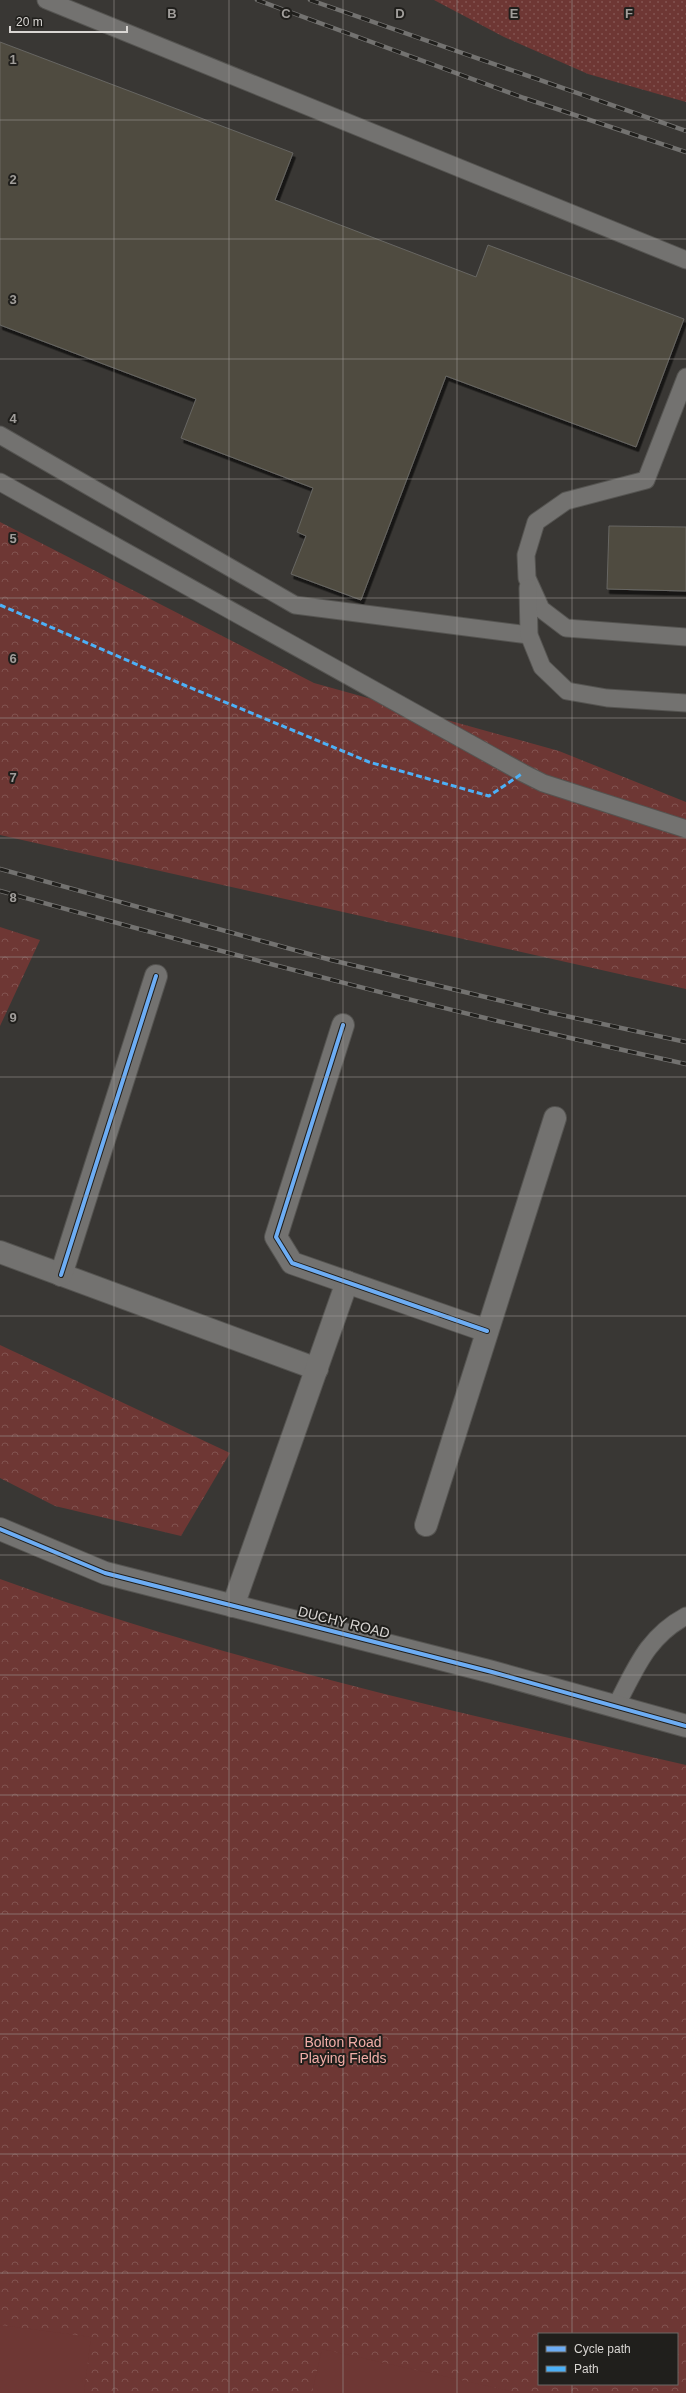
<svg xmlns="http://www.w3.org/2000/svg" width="686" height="2393" viewBox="0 0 686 2393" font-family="Arial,sans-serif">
  <defs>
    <pattern id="grass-dots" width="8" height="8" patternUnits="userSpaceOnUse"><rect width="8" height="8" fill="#6e3734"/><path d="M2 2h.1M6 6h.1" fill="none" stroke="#825350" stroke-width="1.8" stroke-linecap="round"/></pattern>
    <pattern id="forest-crowns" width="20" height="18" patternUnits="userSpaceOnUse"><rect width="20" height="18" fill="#6e3734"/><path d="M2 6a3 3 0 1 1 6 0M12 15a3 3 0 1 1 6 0" fill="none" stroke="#825350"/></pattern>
    <filter id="shadow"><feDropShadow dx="2.5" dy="4.5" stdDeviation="0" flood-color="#0009"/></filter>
  </defs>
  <rect width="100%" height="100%" fill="#393734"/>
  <polygon fill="url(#grass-dots)" points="434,0 686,0 686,102 588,74 504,37"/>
  <g fill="url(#forest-crowns)" fill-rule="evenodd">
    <polygon points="0,522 314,683 559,751 686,802 686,989 0,835"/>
    <polygon points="0,927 40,940 0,1026"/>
    <polygon points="0,1345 230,1453 181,1536 55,1506 0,1478"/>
    <path d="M0,1579C223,1660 455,1712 686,1765V2393H0ZM539,2334H677V2384H539Z"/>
  </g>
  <g fill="#6e3734">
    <polygon points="0,2325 91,2337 84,2393 0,2393"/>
    <polygon points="322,2349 519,2393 312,2393"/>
  </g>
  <g fill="#504c3f" stroke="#676663" filter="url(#shadow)">
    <polygon points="0,42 293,153 275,200 476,277 488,245 684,319 636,447 446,376 361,600 291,574 306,536 297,532 313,488 181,438 196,399 0,325"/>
    <polygon points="609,526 686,527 686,591 607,589"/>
  </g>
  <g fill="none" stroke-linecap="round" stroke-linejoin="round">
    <defs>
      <g id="service">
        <polyline points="46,0 686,260"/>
        <polyline points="686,377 646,480 566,501 536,522 526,555 527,578 541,609 566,628 686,637"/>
        <polyline points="0,435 295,605 529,635"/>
        <polyline points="0,482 523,773 543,783 686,829"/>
        <polyline points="528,588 529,635 542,667 567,691 607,698 686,703"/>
        <path d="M616,1706C636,1668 647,1637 686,1616"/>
      </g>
      <g id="minor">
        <polyline points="343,1025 276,1237 292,1263 487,1331"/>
        <polyline points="0,1252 317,1369"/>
        <polyline points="61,1275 156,976"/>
        <polyline points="426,1525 555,1118"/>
        <polyline points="0,1529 105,1573 492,1672 686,1726"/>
        <polyline points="233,1606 347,1282"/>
      </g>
    </defs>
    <use href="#service" stroke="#555451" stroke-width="19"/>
    <use href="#minor" stroke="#555451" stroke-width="24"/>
    <use href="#service" stroke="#737270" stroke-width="17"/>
    <use href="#minor" stroke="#737270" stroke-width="22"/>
    <defs>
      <g id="rail">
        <polyline points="257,0 524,98 686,152"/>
        <polyline points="310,0 686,131"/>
        <polyline points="0,869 331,960 552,1013 686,1042"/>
        <path d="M0,891C228,954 455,1014 686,1064"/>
      </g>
    </defs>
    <use href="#rail" stroke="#737270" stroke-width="4.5"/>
    <use href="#rail" stroke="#201f1c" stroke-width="3" stroke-dasharray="9" stroke-linecap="butt"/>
    <polyline stroke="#4cb0f7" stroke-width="3" stroke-dasharray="6 3" stroke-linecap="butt" points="0,605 184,685 369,762 489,796 523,773"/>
    <defs>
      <g id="cycleway">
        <polyline points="343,1025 276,1237 292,1263 487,1331"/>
        <polyline points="61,1275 156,976"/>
        <polyline points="0,1529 105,1573 492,1672 686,1726"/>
      </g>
    </defs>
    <use href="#cycleway" stroke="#201f1c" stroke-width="6"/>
    <use href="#cycleway" stroke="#6dadf4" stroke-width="4"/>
  </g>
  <path fill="none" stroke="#a19e9b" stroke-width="1" stroke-opacity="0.55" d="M114,0V2393M229,0V2393M343,0V2393M457,0V2393M572,0V2334M0,120H686M0,239H686M0,359H686M0,479H686M0,598H686M0,718H686M0,838H686M0,957H686M0,1077H686M0,1196H686M0,1316H686M0,1436H686M0,1555H686M0,1675H686M0,1795H686M0,1914H686M0,2034H686M0,2154H686M0,2273H686M572,2384V2393"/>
  <g text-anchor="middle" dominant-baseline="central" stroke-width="4" stroke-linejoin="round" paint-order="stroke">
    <g font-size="14" fill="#d9d6d3" stroke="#201f1c">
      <text transform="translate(344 1622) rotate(14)">DUCHY ROAD</text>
    </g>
    <g font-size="14" fill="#f2aea8" stroke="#201f1c">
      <text x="343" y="2042">Bolton Road<tspan x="343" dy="16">Playing Fields</tspan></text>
    </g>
  </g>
  <g font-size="13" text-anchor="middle" font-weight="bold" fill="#a19e9b" stroke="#201f1c" stroke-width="4" stroke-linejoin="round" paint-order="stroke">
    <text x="172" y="18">B</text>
    <text x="286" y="18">C</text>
    <text x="400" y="18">D</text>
    <text x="514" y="18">E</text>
    <text x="629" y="18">F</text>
    <text x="13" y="64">1</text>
    <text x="13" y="184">2</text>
    <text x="13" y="304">3</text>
    <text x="13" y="423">4</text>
    <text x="13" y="543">5</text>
    <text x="13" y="663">6</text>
    <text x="13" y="782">7</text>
    <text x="13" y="902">8</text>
    <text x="13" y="1022">9</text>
  </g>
  <rect x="538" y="2333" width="140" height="52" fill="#201f1c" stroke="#6a6865"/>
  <rect x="546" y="2346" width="20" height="6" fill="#6dadf4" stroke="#6a6865"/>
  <text x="574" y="2353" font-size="12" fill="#d9d6d3">Cycle path</text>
  <rect x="546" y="2366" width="20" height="6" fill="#4cb0f7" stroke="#6a6865"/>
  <text x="574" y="2373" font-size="12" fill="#d9d6d3">Path</text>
  <path d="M10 26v6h117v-6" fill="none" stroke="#d9d6d3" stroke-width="2"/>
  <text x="16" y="26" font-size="12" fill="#d9d6d3" stroke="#201f1c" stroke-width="3" paint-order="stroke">20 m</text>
</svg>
